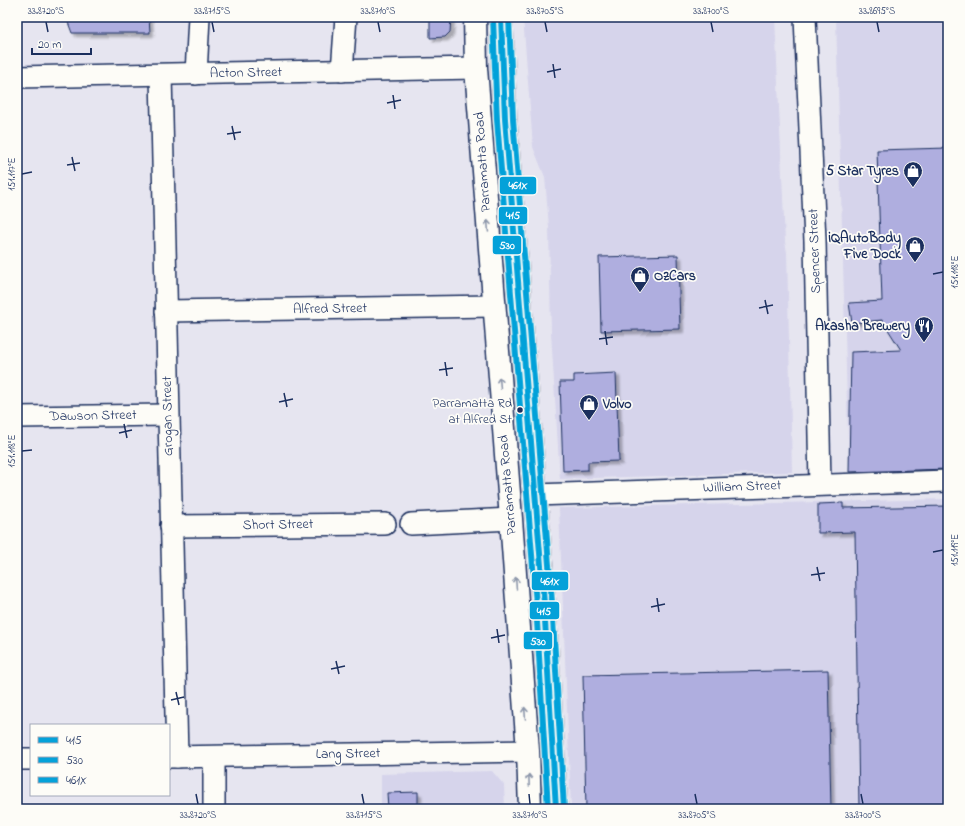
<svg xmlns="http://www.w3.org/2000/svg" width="965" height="826" viewBox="0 0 965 826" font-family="'Indie Flower',sans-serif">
  <defs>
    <filter id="shadow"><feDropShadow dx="3.5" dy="3.5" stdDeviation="1" flood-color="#0004"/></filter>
  </defs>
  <rect width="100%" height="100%" fill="#e6e5f0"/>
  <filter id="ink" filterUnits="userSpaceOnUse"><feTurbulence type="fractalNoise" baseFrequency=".025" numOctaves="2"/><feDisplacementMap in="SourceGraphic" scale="8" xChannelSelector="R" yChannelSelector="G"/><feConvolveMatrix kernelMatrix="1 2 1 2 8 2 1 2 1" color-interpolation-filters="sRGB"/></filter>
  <g filter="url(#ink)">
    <g fill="#d6d4eb">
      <polygon points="523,17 775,17 785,242 787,252 792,472 560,479 551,333 549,227 545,177 533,147"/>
      <polygon points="836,17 944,17 948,147 948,469 849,473"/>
      <polygon points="948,499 948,809 571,809 559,508"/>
      <polygon points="492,771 504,785 505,809 381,809 381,774"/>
    </g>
    <g fill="#afaedf" stroke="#1b2f5e" filter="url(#shadow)">
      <polygon points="66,17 149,17 150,33 72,33"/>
      <polygon points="430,17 451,17 450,32 445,37 430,38"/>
      <polygon points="948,148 948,469 849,472 851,352 901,350 882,320 852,323 849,303 882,301 877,150"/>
      <polygon points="678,255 680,329 601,331 599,257"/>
      <polygon points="616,373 619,461 588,462 588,470 563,471 560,382 574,382 574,375"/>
      <polygon points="843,503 843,508 948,506 948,809 859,809 855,532 818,533 818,504"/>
      <polygon points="828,670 831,809 586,809 583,675"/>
      <polygon points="418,792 418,809 388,809 387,793"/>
    </g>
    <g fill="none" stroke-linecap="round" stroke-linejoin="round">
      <defs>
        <g id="minor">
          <polyline points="805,17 815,241 820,484"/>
          <polyline points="342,71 346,17"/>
          <polyline points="196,74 199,17"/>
          <polyline points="161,75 177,757"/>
          <polyline points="17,77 476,68"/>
          <polyline points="166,311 494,306"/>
          <polyline points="17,417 168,415"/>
          <polyline points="535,495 948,481"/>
          <polyline points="411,524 511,519"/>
          <polyline points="171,526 385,524"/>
          <polyline points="169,757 528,751"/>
          <polyline points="214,757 214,809"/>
          <polyline points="17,759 31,759"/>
        </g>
        <g id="highway">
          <polyline points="475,17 476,68 511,519 528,751 530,809"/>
          <polyline points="501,17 505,119 544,603 556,809"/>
        </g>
      </defs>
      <use href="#minor" stroke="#1b2f5e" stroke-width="24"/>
      <use href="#highway" stroke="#1b2f5e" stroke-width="25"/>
      <use href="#minor" stroke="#fdfcf7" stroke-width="21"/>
      <use href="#highway" stroke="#fdfcf7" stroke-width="22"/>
      <defs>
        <polyline id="bus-1" points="501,17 505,119 544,603 556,809"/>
        <polyline id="bus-2" points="493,17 497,120 536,604 548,809"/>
        <polyline id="bus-3" points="509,17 513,119 552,602 564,809"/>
      </defs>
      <use href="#bus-1" stroke="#fdfcf7" stroke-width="9"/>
      <use href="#bus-2" stroke="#fdfcf7" stroke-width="9"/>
      <use href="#bus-3" stroke="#fdfcf7" stroke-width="9"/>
      <use href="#bus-1" stroke="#04a1d9" stroke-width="6"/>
      <use href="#bus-2" stroke="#04a1d9" stroke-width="6"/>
      <use href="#bus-3" stroke="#04a1d9" stroke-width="6"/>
    </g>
    <defs><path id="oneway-shaft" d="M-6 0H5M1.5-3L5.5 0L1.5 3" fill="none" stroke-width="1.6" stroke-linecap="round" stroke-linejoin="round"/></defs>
    <g stroke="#8c96aa">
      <use href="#oneway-shaft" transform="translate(488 226) rotate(-94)"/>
      <use href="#oneway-shaft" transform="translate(500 383) rotate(-95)"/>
      <use href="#oneway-shaft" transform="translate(516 583) rotate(-94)"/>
      <use href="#oneway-shaft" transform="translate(525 713) rotate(-94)"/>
      <use href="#oneway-shaft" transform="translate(529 780) rotate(-92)"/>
    </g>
  </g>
  <path fill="none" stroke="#1b2f5e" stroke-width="1.5" d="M46,22L48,32M212,22L214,32M378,22L380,32M545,22L547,32M711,22L713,32M877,22L879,32M553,64L555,78M547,72L561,69M393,95L395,109M387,103L401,100M232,126L235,140M227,134L241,132M72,157L75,171M67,165L80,163M22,174L32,172M933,274L943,272M765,300L768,314M759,308L773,305M605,331L607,345M599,339L613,337M445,362L447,376M439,370L453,368M284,393L287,407M279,402L293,399M124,424L127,438M119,433L132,430M22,451L32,450M933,552L943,550M817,567L820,581M811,575L825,573M657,598L659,612M651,607L665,604M497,629L499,643M491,638L505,635M336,661L339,674M331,669L345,666M176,692L179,705M171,700L184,697M196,794L198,804M362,794L364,804M529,794L530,804M695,794L697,804M861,794L863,804"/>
  <defs>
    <symbol id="shop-pin" viewBox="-11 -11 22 30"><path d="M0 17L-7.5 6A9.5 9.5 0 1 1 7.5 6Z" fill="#1b2f5e" stroke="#fdfcf7"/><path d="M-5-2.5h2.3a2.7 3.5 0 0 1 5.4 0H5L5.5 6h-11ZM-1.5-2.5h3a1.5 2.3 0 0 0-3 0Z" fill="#fff"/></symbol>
    <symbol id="restaurant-pin" viewBox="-11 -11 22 30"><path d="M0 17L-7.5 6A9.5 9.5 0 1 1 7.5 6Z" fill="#1b2f5e" stroke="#fdfcf7"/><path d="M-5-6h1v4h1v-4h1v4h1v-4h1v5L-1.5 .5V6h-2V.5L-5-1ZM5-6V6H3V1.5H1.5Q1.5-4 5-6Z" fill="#fff"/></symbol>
  </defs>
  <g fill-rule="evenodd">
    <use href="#shop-pin" x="902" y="160" width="22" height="30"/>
    <use href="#shop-pin" x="904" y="235" width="22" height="30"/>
    <use href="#shop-pin" x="629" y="265" width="22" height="30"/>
    <use href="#restaurant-pin" x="913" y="315" width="22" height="30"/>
    <use href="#shop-pin" x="578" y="393" width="22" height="30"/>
  </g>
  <circle fill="#1b2f5e" stroke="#fdfcf7" stroke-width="1.5" cx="520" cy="410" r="3.5"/>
  <g text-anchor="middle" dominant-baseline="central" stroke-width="3.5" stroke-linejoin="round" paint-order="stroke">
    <g font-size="13" fill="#1b2f5e" stroke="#fdfcf7" text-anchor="end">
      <text x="512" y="403">Parramatta Rd<tspan x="512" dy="16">at Alfred St</tspan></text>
    </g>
    <g font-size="14" fill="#1b2f5e" stroke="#fdfcf7">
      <text transform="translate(246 73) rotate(-1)">Acton Street</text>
      <text transform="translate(483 162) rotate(-94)">Parramatta Road</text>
      <text transform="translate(815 251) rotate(-92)">Spencer Street</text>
      <text transform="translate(330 309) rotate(-1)">Alfred Street</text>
      <text transform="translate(93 416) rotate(-1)">Dawson Street</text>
      <text transform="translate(168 416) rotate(-91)">Grogan Street</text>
      <text transform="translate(508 485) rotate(-95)">Parramatta Road</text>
      <text transform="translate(742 487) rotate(-2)">William Street</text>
      <text transform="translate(278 525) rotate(-1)">Short Street</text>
      <text transform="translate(348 754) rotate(-1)">Lang Street</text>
    </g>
    <g font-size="14" font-weight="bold" fill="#1b2f5e" stroke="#fdfcf7" text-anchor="end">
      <text x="899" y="171">5 Star Tyres</text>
      <text x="901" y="238">iQAutoBody<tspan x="901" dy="16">Five Dock</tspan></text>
      <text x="654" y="276" text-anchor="start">OzCars</text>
      <text x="910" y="326">Akasha Brewery</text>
      <text x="603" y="404" text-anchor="start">Volvo</text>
    </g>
  </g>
  <g stroke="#fdfcf7" stroke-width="1.5">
    <rect x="499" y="176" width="38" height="19" rx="4" fill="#04a1d9"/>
    <rect x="498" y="206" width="30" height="19" rx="4" fill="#04a1d9"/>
    <rect x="492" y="235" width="30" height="20" rx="4" fill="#04a1d9"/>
    <rect x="531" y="571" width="38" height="20" rx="4" fill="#04a1d9"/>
    <rect x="529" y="601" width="31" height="19" rx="4" fill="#04a1d9"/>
    <rect x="523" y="631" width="30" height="19" rx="4" fill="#04a1d9"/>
  </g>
  <g font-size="11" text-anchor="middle" font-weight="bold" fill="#fff">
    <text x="518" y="189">461X</text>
    <text x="513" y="219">415</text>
    <text x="507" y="249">530</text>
    <text x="550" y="585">461X</text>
    <text x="544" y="615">415</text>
    <text x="538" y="645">530</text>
  </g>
  <rect width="965" height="826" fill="none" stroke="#fdfcf7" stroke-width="44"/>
  <rect x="30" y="724" width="140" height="72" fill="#fdfcf7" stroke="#a3aaba"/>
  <rect x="38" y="737" width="20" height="6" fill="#04a1d9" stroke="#a3aaba"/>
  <text x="66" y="744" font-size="12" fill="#1b2f5e">415</text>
  <rect x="38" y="757" width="20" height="6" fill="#04a1d9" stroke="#a3aaba"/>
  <text x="66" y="764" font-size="12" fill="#1b2f5e">530</text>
  <rect x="38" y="777" width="20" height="6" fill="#04a1d9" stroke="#a3aaba"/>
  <text x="66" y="784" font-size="12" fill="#1b2f5e">461X</text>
  <path d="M32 48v6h59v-6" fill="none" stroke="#1b2f5e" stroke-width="2"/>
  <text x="38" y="48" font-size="12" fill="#1b2f5e" stroke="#fdfcf7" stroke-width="3" paint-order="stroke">20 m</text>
  <rect x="22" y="22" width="921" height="782" fill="none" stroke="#1b2f5e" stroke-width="1.5"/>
  <g font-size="10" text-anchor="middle" fill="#1b2f5e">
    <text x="46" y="14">33.8720°S</text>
    <text x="212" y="14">33.8715°S</text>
    <text x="378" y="14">33.8710°S</text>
    <text x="545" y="14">33.8705°S</text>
    <text x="711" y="14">33.8700°S</text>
    <text x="877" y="14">33.8695°S</text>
    <text transform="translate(11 174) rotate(-90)" y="4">151.117°E</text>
    <text transform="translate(954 272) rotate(-90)" y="4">151.118°E</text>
    <text transform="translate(11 451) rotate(-90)" y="4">151.118°E</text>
    <text transform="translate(954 550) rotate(-90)" y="4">151.119°E</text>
    <text x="198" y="818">33.8720°S</text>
    <text x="364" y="818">33.8715°S</text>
    <text x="530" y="818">33.8710°S</text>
    <text x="697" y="818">33.8705°S</text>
    <text x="863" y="818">33.8700°S</text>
  </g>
</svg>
